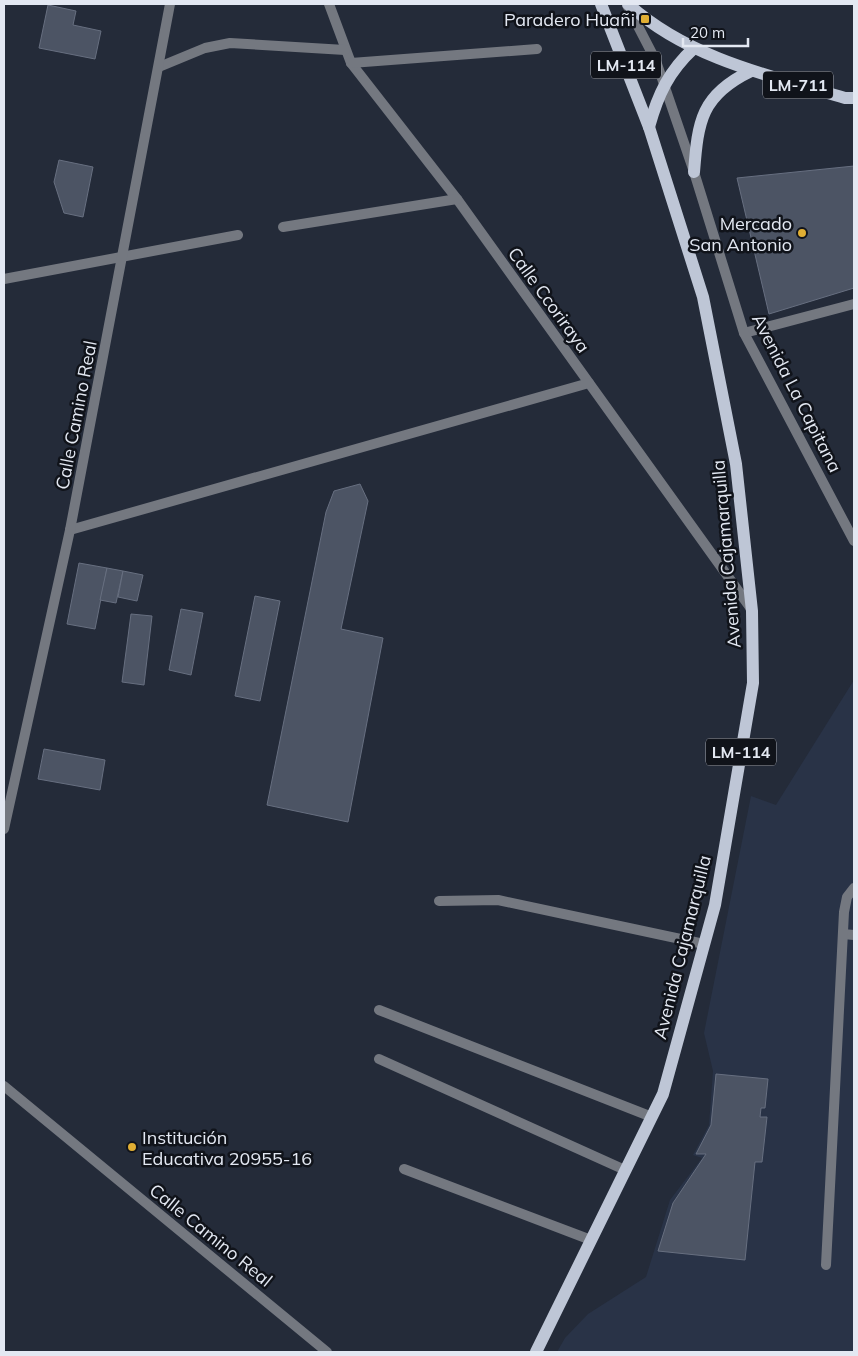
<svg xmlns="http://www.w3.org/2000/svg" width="858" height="1356" viewBox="0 0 858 1356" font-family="Mulish,sans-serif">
  <rect width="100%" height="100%" fill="#242b39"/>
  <polygon fill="#293347" points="854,680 854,1352 557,1352 565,1338 588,1314 646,1277 670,1200 702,1158 693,1155 709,1125 713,1071 704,1033 751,796 776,805"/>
  <g fill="#4c5464" stroke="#676f80">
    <polygon points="48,5 76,11 73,25 101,31 95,59 39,48"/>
    <polygon points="59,160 93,167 83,217 64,213 54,182"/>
    <polygon points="854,166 854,288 769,314 737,178"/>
    <polygon points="360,484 368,501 341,629 383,638 348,822 267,805 326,512 334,491"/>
    <polygon points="79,563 107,568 95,629 67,624"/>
    <polygon points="107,568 123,571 116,603 100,600"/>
    <polygon points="123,571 143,575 137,601 118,597"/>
    <polygon points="255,596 280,601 260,701 235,696"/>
    <polygon points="181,609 203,613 191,675 169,670"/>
    <polygon points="131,614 152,616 144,685 122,682"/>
    <polygon points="44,749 105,760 100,790 38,779"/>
    <polygon points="716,1074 768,1079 765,1108 761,1108 760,1117 767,1117 762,1162 755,1162 745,1260 658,1251 673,1203 706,1154 696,1154 711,1125"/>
  </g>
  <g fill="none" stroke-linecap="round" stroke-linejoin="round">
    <g stroke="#747880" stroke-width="10">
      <polyline points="744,333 854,304"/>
      <polyline points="439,901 498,900 704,944"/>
      <polyline points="843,934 854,935"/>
      <polyline points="379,1010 652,1117"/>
      <polyline points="379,1059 625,1170"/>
      <polyline points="404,1169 591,1240"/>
      <polyline points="826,1265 844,912 847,897 854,888"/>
    </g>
    <g stroke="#747880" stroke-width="10">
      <polyline points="329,4 351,63 457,199 752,610"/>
      <polyline points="351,63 537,49"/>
      <polyline points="159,67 205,48 230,43 345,50"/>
      <polyline points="283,227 457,199"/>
      <polyline points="4,279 238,235"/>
      <polyline points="70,530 589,383"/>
      <polyline points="4,829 70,530 170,4"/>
      <polyline points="4,1086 327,1352"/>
    </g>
    <polyline stroke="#747880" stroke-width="10" points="627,5 656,61 694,172 744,333 854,541"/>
    <g stroke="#bec6d6" stroke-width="12">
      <path d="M628,4C688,58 769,76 845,98H854"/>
      <path d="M649,127C658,94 669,71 694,48"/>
      <path d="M694,172C698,121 701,95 751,71"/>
      <polyline points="536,1352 663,1094 715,905 753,683 752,611 736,464 703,297 649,127 601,4"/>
    </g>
  </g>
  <g fill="#e1af34" stroke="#10131a" stroke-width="2">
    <rect x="640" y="14" width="10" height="10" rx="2.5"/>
    <circle cx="802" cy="233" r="5"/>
    <circle cx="132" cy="1147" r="5"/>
  </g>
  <g text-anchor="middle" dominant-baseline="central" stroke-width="5" stroke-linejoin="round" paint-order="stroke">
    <g fill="#10131a" stroke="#a4a8b1" stroke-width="1">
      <rect x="591" y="51.5" width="70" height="27" rx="4"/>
      <rect x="763" y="71.5" width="70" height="27" rx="4"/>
      <rect x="706" y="738.5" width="70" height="27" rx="4"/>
    </g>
    <g font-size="16" font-weight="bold" fill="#e3e8f2">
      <text x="626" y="65">LM-114</text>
      <text x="798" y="85">LM-711</text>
      <text x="741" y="752">LM-114</text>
    </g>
    <g font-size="18" fill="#e3e8f2" stroke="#10131a" text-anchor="end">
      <text x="635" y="19">Paradero Huañi</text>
      <text x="792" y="223">Mercado<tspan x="792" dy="21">San Antonio</tspan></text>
      <text x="142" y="1137" text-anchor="start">Institución<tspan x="142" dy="21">Educativa 20955-16</tspan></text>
    </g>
    <g font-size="18" fill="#e3e8f2" stroke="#10131a">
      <text transform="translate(549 300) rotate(54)">Calle Ccoriraya</text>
      <text transform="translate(797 393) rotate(63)">Avenida La Capitana</text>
      <text transform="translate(76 415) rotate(-79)">Calle Camino Real</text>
      <text transform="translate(726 554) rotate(-95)">Avenida Cajamarquilla</text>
      <text transform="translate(682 947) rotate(-76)">Avenida Cajamarquilla</text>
      <text transform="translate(211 1235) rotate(39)">Calle Camino Real</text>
    </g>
  </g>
  <rect width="858" height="1356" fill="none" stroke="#e3e8f2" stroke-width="10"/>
  <path d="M683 38v8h65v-8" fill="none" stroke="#e3e8f2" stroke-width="2.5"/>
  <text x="690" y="38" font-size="15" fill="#e3e8f2" stroke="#10131a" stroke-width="4" paint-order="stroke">20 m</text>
</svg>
